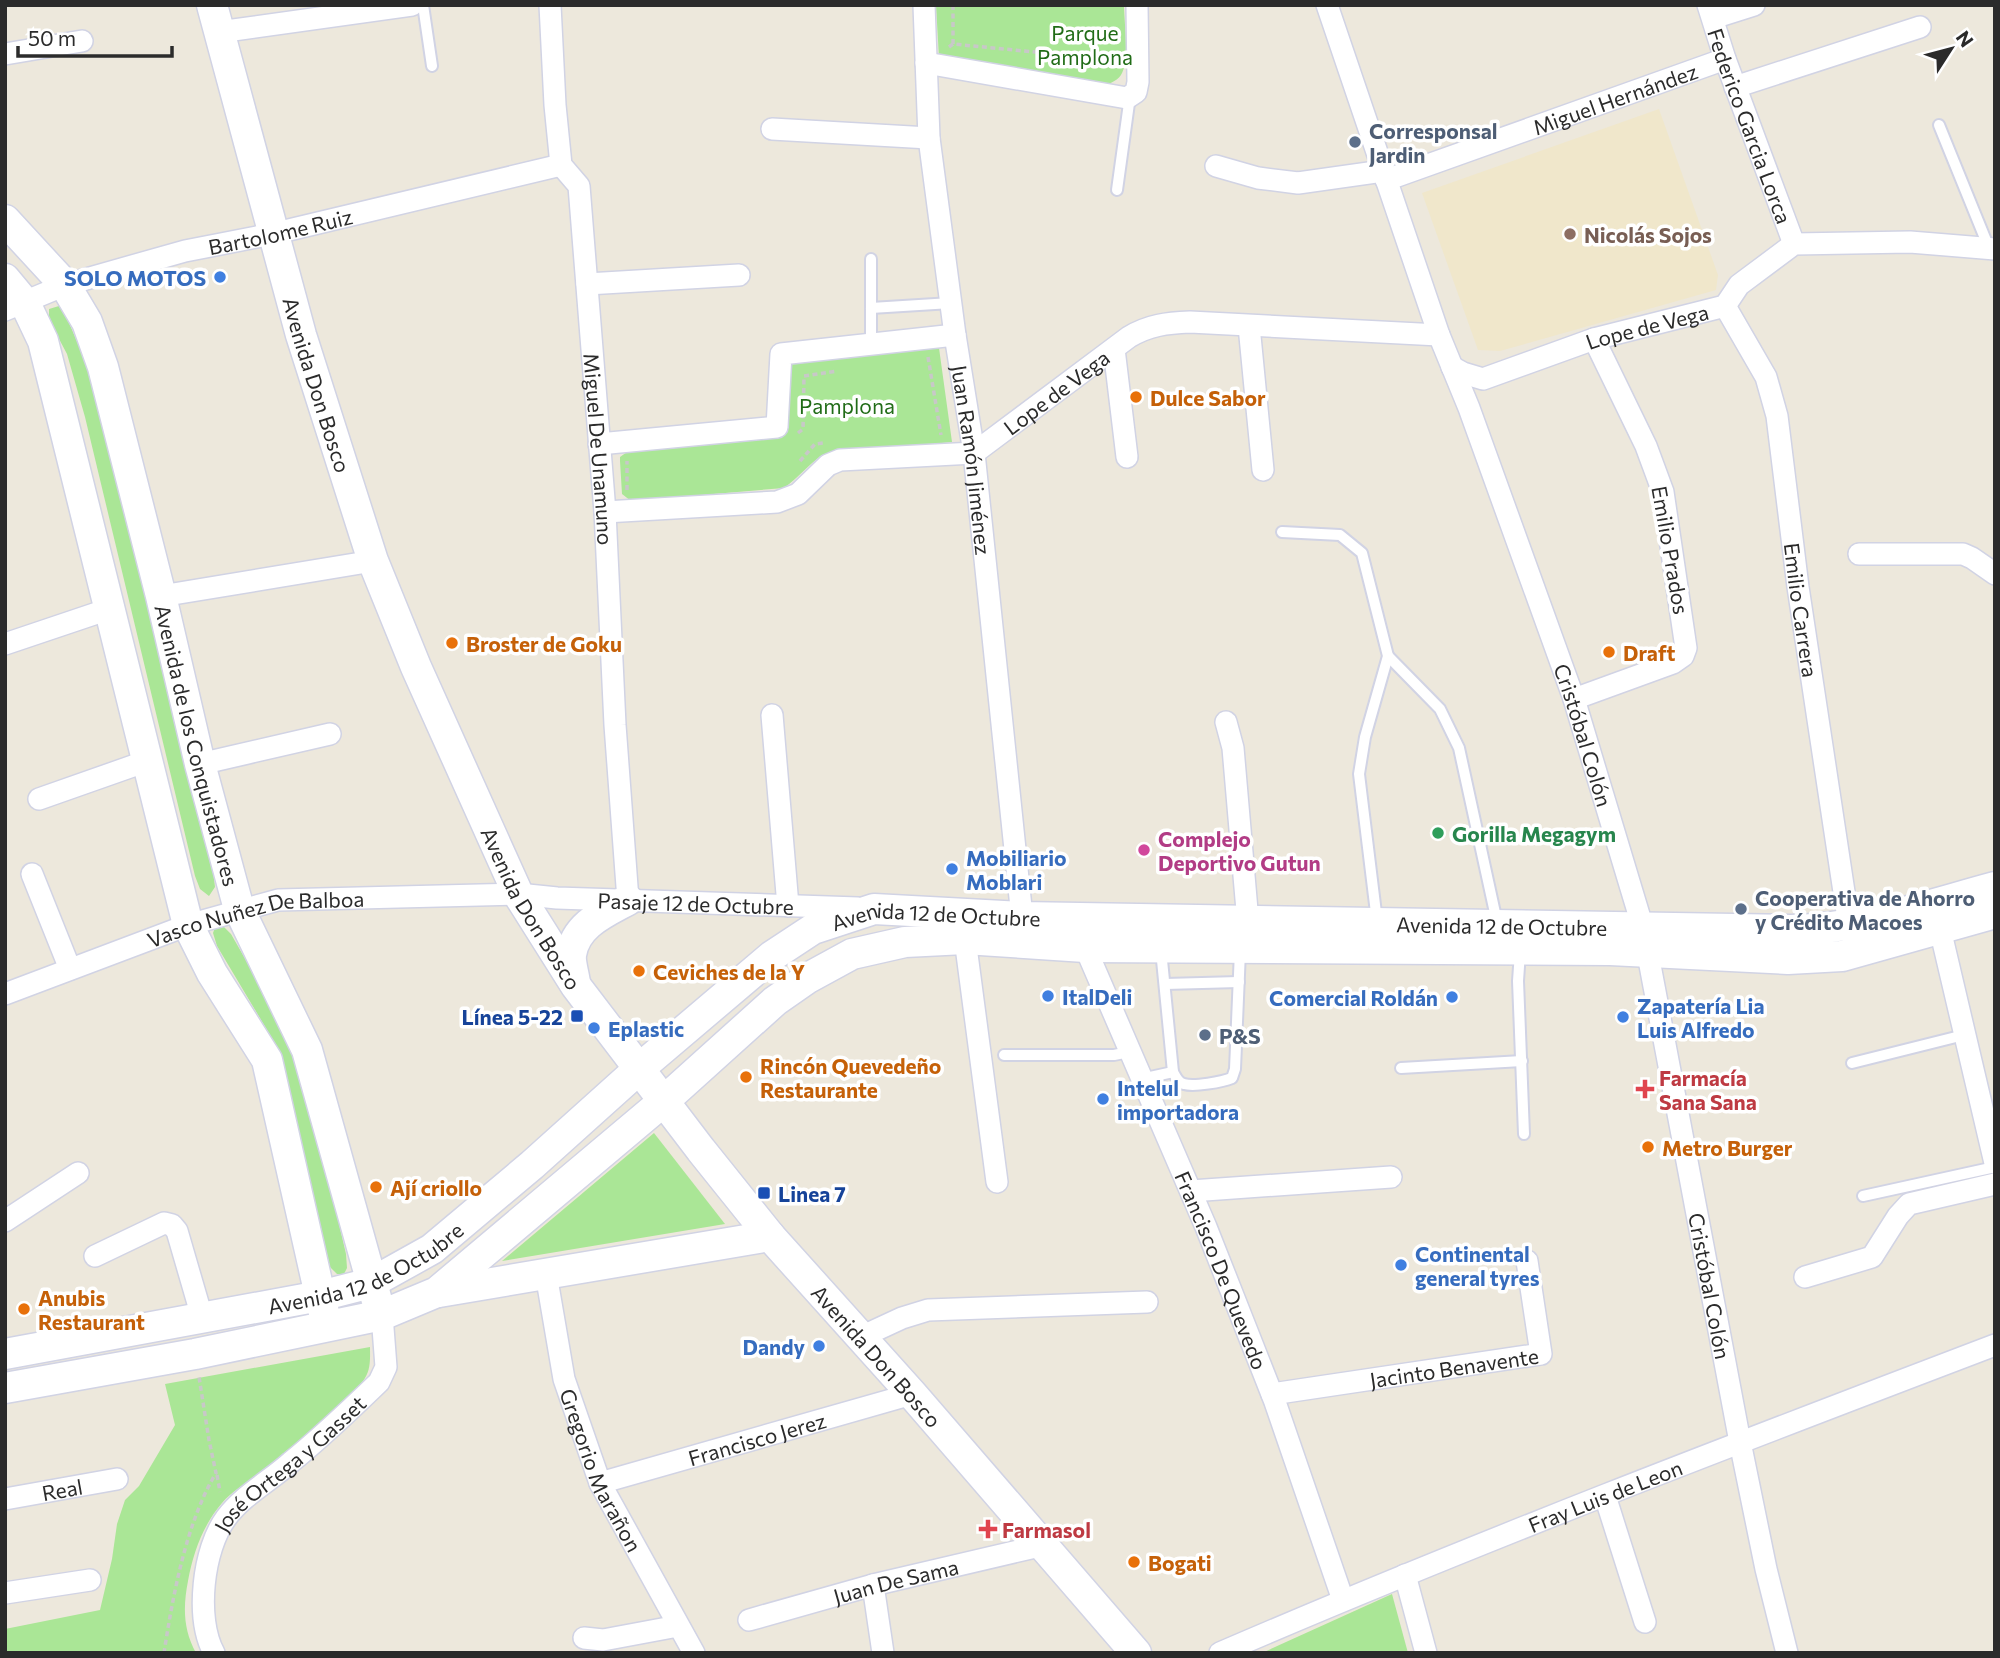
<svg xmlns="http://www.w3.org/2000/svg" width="2000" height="1658" viewBox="0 0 2000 1658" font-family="Commissioner,sans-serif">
  <rect width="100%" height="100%" fill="#ede8dc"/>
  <polygon fill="#f0e7cb" points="1659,109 1718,275 1716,290 1500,351 1478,350 1422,193"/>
  <g fill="#aae696">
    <path d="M936,5H1124C1124,22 1130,62 1121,75C1116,82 1108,84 1101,86L939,58Z"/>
    <polygon points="59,306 64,311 90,372 213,871 215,887 209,896 200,889 195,876 85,417 67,354 49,320 49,309"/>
    <path d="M939,348L952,442L822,455C808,465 798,478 784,488L631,501L622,494L620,461V457L627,452L778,437L789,363Z"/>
    <polygon points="216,925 224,927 231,934 287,1032 306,1082 346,1254 347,1268 344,1274 337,1274 330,1267 283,1062 273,1040 217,946 213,933"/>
    <polygon points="654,1133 725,1224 502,1261"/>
    <path d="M370,1347C370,1357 371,1369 365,1378C350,1404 308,1443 283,1461C263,1475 238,1484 222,1503C203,1525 193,1553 188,1581C183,1607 183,1629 196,1653H5V1629L100,1610L112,1559L117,1524L125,1500L139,1486L175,1425L165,1384Z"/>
    <polygon points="1392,1594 1408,1653 1262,1653"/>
  </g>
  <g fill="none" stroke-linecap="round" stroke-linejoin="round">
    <defs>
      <g id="lane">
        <polyline points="423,5 432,66"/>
        <polyline points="1939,125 1989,248"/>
        <polyline points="1117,190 1130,96"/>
        <polyline points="871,308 951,303"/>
        <polyline points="871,345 871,259"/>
        <polyline points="1282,532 1340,535 1362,553 1388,656 1365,737 1359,774 1377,921"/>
        <polyline points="1388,656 1440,709 1459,748 1497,922"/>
        <path d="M1161,950L1173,1072C1176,1077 1178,1083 1184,1084C1194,1087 1222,1082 1232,1078L1235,1069L1240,951"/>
        <polyline points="1520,952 1518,981 1524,1134"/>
        <polyline points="1165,984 1239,982"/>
        <polyline points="1004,1055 1114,1055 1129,1052"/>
        <polyline points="1852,1063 1964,1035"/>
        <polyline points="1401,1068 1522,1061"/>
        <polyline points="1141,1079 1173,1072"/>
        <polyline points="1863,1196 1995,1167"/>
      </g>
      <g id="street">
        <path id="s1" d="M550,5L555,105L561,165L579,186L605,512L615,725L628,900"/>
        <path id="s2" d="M924,5L929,138L955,335L974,453L1022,917"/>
        <path id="s3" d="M1327,5L1439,335L1469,408L1574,699L1643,928L1740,1442L1766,1569L1787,1653"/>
        <path id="s4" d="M1708,5L1725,59L1794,244"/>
        <polyline points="1713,18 1754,5"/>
        <polyline points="219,32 412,5"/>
        <polyline points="5,54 82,41"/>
        <polyline points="926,63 1127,98 1136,92 1138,82 1137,5"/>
        <polyline points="1735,87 1920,27"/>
        <polyline points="772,129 929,138"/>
        <polyline points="1216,166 1258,178 1298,183 1383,171"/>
        <path id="s5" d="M1386,180L1725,59"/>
        <polyline points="587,284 739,275"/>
        <path id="s6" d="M1725,306L1766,377L1777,416L1798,587L1849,925"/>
        <path id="s7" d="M5,310L65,285L185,251L272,234L561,165"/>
        <polyline points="1249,326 1263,470"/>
        <polyline points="1114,349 1127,457"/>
        <path id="s8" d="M1452,367L1463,373L1483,379L1594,339L1725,306L1739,285L1794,244L1910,242L1995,249"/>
        <polyline points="599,444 777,427 781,354 955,335"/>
        <path id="s9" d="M605,512L777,502L798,494L828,465L840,460L974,453L1129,337C1149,325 1167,323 1190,322L1439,335"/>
        <polyline points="1859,554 1963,554 1972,558 1995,574"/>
        <polyline points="161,596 373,561"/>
        <polyline points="5,644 109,609"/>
        <polyline points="1574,699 1673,663 1683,656 1686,648 1663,492 1646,446 1594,339"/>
        <polyline points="772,715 788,906"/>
        <polyline points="1226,722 1233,748 1248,922"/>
        <polyline points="200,764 330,734"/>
        <polyline points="39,799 147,761"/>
        <polyline points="32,874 70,969"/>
        <polyline points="1940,929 1995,1163"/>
        <path id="s10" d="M1083,934L1085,947L1206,1227L1275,1402L1343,1600"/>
        <polyline points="965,939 997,1182"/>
        <path id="s11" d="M5,994L188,925L278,900L518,894L557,898L858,908"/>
        <polyline points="1191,1191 1391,1177"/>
        <polyline points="5,1221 78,1173"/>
        <polyline points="95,1256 164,1223 172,1225 177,1231 202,1317"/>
        <path id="s12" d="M546,1274L564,1379L600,1483L694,1653"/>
        <polyline points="1805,1277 1872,1257 1898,1216 1909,1204 1995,1184"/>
        <polyline points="861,1337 902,1318 928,1310 1147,1302"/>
        <path id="s13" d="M1272,1394L1541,1354L1527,1261"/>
        <path id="s14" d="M600,1483L912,1394"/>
        <polyline points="1605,1496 1645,1622"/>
        <path id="s15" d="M5,1499L117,1479"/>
        <polyline points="1405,1575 1426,1653"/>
        <polyline points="873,1585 883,1653"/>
        <polyline points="5,1593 90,1580"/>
        <path id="s16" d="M749,1620L873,1585L1044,1545"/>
        <polyline points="584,1638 603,1640 678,1626"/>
        <path id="s17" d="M214,1653C195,1618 203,1549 226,1518C243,1495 270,1481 291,1462C322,1437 351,1409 379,1382L386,1367L382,1315"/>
        <path id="s18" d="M1220,1653C1475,1543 1735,1444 1995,1345"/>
      </g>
      <g id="secondary">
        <path id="s19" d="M212,5L301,335L373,561L416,667L518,894L576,986L701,1150L770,1236L912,1394L1136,1653"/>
        <path id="s20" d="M5,220L65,285L87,322L103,367L161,596L200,764L239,909L307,1050L377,1301"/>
        <polyline points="5,279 25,303 43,341 188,925 212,973 267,1060 324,1313"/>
        <path d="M575,983C574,974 570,963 571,955C575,925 604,913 628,900"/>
        <polyline points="439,1292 770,1236"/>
        <path id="s21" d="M5,1354L320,1296L371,1283L432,1249L532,1165L640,1068L772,956L813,929L874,909L1021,917L1791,930C1860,929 1928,905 1995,887"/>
        <polyline points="5,1388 195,1354 382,1315 437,1292 665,1100 775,1001 808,978 852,954 905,942 965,939 1085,947 1610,950 1788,959 1842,956 1995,913"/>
      </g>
    </defs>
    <use href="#lane" stroke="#d1d3e4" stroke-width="14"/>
    <use href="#street" stroke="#d1d3e4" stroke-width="24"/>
    <use href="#secondary" stroke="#d1d3e4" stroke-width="33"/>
    <g stroke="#c8c8c8" stroke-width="3.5" stroke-dasharray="5 3.5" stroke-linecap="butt">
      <polyline points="953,44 953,5"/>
      <polyline points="949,47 953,44 1116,60"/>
      <polyline points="928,357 941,435"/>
      <polyline points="798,433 803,429 804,376 837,371"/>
      <polyline points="800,461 815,444 823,443"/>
      <polyline points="627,490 627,461"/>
      <polyline points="217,1475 220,1492"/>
      <path d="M164,1653C173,1595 186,1523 216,1473L209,1440L199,1377"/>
    </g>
    <use href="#lane" stroke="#fff" stroke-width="10"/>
    <use href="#street" stroke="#fff" stroke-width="21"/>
    <use href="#secondary" stroke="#fff" stroke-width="30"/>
  </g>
  <g fill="#5c6f8a" stroke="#fff" stroke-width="2.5">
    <circle cx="1355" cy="142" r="7"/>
    <circle cx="1741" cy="909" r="7"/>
    <circle cx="1205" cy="1035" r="7"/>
  </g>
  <circle fill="#8d6e63" stroke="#fff" stroke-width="2.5" cx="1570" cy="234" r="7"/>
  <g fill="#3f7fe0" stroke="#fff" stroke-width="2.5">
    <circle cx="220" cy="277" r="7"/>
    <circle cx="952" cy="869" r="7"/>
    <circle cx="1048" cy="996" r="7"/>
    <circle cx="1452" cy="997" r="7"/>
    <circle cx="1623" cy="1017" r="7"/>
    <circle cx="594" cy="1028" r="7"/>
    <circle cx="1103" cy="1099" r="7"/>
    <circle cx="1401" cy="1265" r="7"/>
    <circle cx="819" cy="1346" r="7"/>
  </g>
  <g fill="#e8710a" stroke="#fff" stroke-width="2.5">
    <circle cx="1136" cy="397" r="7"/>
    <circle cx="452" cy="643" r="7"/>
    <circle cx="1609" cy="652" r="7"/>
    <circle cx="639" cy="971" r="7"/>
    <circle cx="746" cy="1077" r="7"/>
    <circle cx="1648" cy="1147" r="7"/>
    <circle cx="376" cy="1187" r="7"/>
    <circle cx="24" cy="1309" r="7"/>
    <circle cx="1134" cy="1562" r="7"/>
  </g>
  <circle fill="#2e9e5b" stroke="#fff" stroke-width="2.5" cx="1438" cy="833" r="7"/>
  <circle fill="#d1479c" stroke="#fff" stroke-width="2.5" cx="1144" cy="850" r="7"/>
  <g fill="#1a4fb4" stroke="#fff" stroke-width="2.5">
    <rect x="570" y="1009" width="14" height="14" rx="3.5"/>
    <rect x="757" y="1186" width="14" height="14" rx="3.5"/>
  </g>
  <g fill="#e0444e" stroke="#fff" stroke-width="2.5">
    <path d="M1641.5 1078.5h7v7h7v7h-7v7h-7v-7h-7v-7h7z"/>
    <path d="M984.5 1518.5h7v7h7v7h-7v7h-7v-7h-7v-7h7z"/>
  </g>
  <g text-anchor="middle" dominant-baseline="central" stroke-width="7" stroke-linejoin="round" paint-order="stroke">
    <g font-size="21" fill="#216c17" stroke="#fff">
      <text x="1085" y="32">Parque<tspan x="1085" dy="24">Pamplona</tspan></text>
      <text x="847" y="405">Pamplona</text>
    </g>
    <g font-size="21" fill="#2b2b2b" stroke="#fff">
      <text stroke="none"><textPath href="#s5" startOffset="243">Miguel Hernández</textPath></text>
      <text stroke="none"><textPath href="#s4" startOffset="128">Federico Garcia Lorca</textPath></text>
      <text stroke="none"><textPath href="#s7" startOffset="287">Bartolome Ruiz</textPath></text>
      <text stroke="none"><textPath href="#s8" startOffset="206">Lope de Vega</textPath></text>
      <text stroke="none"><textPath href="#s19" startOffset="394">Avenida Don Bosco</textPath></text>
      <text stroke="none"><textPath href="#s9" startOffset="486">Lope de Vega</textPath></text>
      <text stroke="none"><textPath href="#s1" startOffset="452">Miguel De Unamuno</textPath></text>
      <text stroke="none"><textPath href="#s2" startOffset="458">Juan Ramón Jiménez</textPath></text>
      <text transform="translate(1671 550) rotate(80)">Emilio Prados</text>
      <text stroke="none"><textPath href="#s6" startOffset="318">Emilio Carrera</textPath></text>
      <text stroke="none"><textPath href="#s3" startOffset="774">Cristóbal Colón</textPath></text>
      <text stroke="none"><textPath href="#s20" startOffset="569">Avenida de los Conquistadores</textPath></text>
      <text stroke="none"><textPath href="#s11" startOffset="707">Pasaje 12 de Octubre</textPath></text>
      <text stroke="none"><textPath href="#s19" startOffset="961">Avenida Don Bosco</textPath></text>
      <text stroke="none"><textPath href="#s11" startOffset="264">Vasco Nuñez De Balboa</textPath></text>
      <text stroke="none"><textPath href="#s21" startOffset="1066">Avenida 12 de Octubre</textPath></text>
      <text stroke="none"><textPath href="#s21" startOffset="1633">Avenida 12 de Octubre</textPath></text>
      <text stroke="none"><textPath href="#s21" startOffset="373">Avenida 12 de Octubre</textPath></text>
      <text stroke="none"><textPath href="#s10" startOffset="364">Francisco De Quevedo</textPath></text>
      <text stroke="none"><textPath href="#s3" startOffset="1340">Cristóbal Colón</textPath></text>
      <text stroke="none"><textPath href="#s19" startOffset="1528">Avenida Don Bosco</textPath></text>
      <text stroke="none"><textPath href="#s13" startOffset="184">Jacinto Benavente</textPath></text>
      <text stroke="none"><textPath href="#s14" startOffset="163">Francisco Jerez</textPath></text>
      <text stroke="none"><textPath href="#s17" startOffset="224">José Ortega y Gasset</textPath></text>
      <text stroke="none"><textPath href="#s12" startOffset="205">Gregorio Marañon</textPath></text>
      <text stroke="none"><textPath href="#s15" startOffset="58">Real</textPath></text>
      <text stroke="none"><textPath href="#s18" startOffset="416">Fray Luis de Leon</textPath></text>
      <text stroke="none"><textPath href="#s16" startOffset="152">Juan De Sama</textPath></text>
    </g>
    <g font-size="21" font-weight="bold" fill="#4e5e75" stroke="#fff" text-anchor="start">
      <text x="1369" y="130">Corresponsal<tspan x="1369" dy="24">Jardin</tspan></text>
      <text x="1755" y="897">Cooperativa de Ahorro<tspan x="1755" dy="24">y Crédito Macoes</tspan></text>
      <text x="1219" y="1035">P&amp;S</text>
    </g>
    <g font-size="21" font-weight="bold" fill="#785e54" stroke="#fff" text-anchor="start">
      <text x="1584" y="234">Nicolás Sojos</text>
    </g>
    <g font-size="21" font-weight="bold" fill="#366cbe" stroke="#fff" text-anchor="start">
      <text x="206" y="277" text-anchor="end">SOLO MOTOS</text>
      <text x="966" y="857">Mobiliario<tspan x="966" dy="24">Moblari</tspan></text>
      <text x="1062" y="996">ItalDeli</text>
      <text x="1438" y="997" text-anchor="end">Comercial Roldán</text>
      <text x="1637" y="1005">Zapatería Lia<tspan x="1637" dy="24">Luis Alfredo</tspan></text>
      <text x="608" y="1028">Eplastic</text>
      <text x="1117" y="1087">Intelul<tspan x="1117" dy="24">importadora</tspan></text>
      <text x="1415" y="1253">Continental<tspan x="1415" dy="24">general tyres</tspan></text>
      <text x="805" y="1346" text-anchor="end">Dandy</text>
    </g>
    <g font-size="21" font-weight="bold" fill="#c56008" stroke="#fff" text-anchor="start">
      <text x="1150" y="397">Dulce Sabor</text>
      <text x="466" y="643">Broster de Goku</text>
      <text x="1623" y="652">Draft</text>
      <text x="653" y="971">Ceviches de la Y</text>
      <text x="760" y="1065">Rincón Quevedeño<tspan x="760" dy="24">Restaurante</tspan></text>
      <text x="1662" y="1147">Metro Burger</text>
      <text x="390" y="1187">Ají criollo</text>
      <text x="38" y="1297">Anubis<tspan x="38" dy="24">Restaurant</tspan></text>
      <text x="1148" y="1562">Bogati</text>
    </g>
    <g font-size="21" font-weight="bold" fill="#27864d" stroke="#fff" text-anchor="start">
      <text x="1452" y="833">Gorilla Megagym</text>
    </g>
    <g font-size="21" font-weight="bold" fill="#b23c85" stroke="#fff" text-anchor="start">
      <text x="1158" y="838">Complejo<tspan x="1158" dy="24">Deportivo Gutun</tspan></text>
    </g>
    <g font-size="21" font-weight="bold" fill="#164399" stroke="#fff" text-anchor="end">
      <text x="563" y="1016">Línea 5-22</text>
      <text x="778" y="1193" text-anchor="start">Linea 7</text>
    </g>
    <g font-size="21" font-weight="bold" fill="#be3a42" stroke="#fff" text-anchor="start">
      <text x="1659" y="1077">Farmacía<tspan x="1659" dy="24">Sana Sana</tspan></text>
      <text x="1002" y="1529">Farmasol</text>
    </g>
  </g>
  <rect width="2000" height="1658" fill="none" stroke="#2b2b2b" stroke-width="14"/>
  <g transform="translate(1951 49) rotate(54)" stroke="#ffffff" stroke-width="5" paint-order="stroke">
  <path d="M0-5L12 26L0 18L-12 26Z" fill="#2b2b2b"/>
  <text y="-10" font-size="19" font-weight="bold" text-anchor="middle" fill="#2b2b2b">N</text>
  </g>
  <path d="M18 46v10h154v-10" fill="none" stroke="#2b2b2b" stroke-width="3.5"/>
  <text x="28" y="46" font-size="21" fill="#2b2b2b" stroke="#ffffff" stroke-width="5" paint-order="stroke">50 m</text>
</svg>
